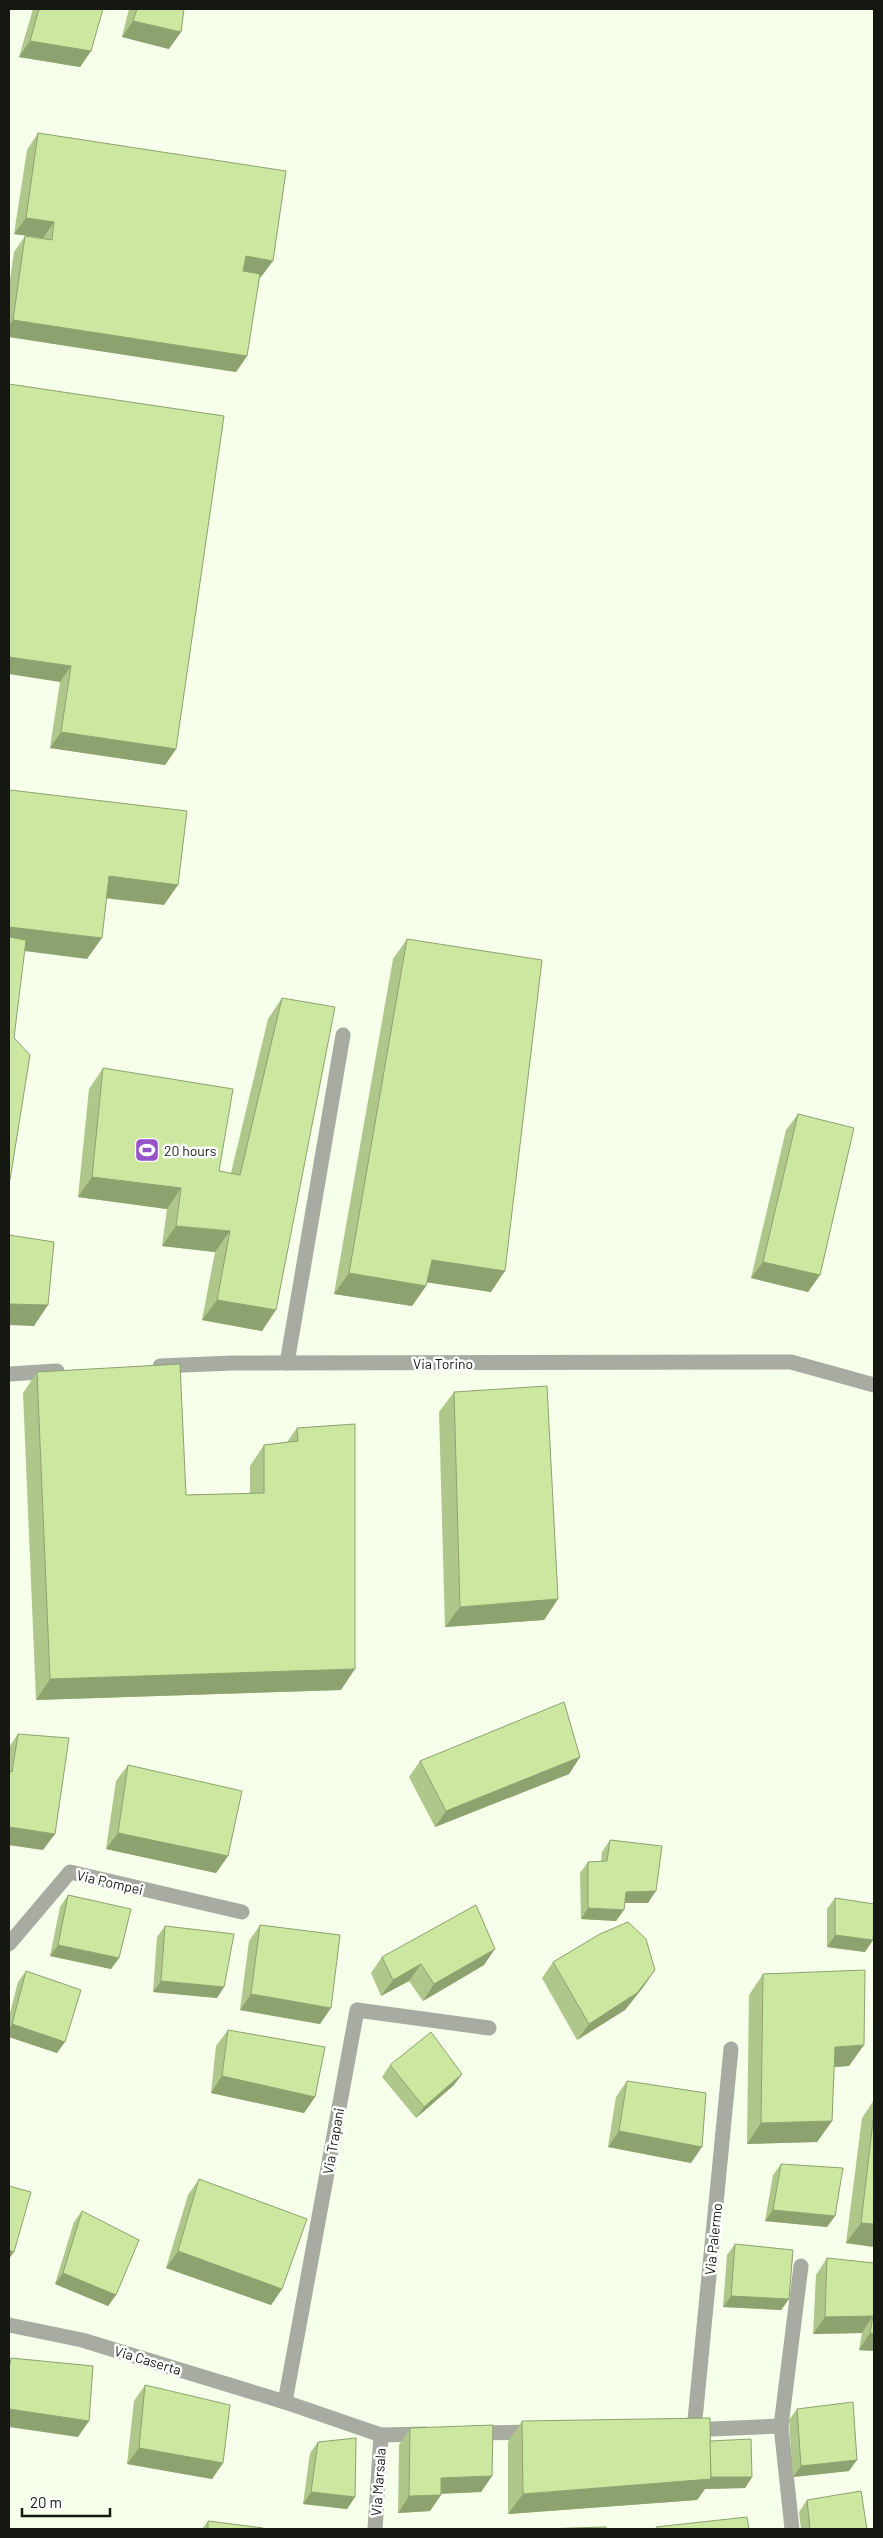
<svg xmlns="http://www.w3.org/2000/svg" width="883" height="2538" viewBox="0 0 883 2538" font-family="Barlow,sans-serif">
  <rect width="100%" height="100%" fill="#f5ffe9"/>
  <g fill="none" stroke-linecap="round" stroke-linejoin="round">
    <g stroke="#a7aba2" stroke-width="15">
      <polyline points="287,1363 343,1035"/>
      <polyline points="160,1366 232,1363 791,1362 874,1385"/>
      <polyline points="9,1374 57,1371"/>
      <polyline points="9,1944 70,1872 242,1912"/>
      <polyline points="9,2325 82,2340 285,2402 381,2435 425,2434"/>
      <polyline points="285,2402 357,2010 489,2028"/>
      <polyline points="690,2430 781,2426"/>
      <polyline points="694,2430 731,2049"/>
      <polyline points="473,2433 535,2432"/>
      <polyline points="375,2529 381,2435"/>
      <polyline points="792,2529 781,2426 801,2266"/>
    </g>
  </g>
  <g fill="#afc78a">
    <polygon points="33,9 103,9 91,51 80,67 19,57"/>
    <polygon points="129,9 184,9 169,49 122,37"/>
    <polygon points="38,133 261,277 259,277 247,356 236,372 9,337 9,286 14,252 25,236 43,238 14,234 27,150"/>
    <polygon points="9,384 176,749 165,765 50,748 60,682"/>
    <polygon points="407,939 491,1292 427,1282 426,1286 412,1306 334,1294 393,959"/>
    <polygon points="282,998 262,1331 202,1320 215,1252 162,1246 167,1209 78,1197 89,1089 103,1068 219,1171 231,1173 268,1019"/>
    <polygon points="798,1114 820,1275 808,1292 751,1278 786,1130"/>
    <polygon points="37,1372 186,1495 250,1493 250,1466 264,1445 287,1442 297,1428 341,1690 36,1700 23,1393"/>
    <polygon points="454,1392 558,1599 544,1620 445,1627 439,1412"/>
    <polygon points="18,1734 43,1850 9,1845 9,1747"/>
    <polygon points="580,1757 569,1774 435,1827 409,1777 420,1761"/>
    <polygon points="128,1765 228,1856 216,1873 106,1849 116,1781"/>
    <polygon points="610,1840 648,1903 625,1903 616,1921 581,1919 580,1873 588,1862 601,1862 602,1852"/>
    <polygon points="68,1895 119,1958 111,1969 50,1956 60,1907"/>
    <polygon points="835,1898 865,1952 827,1947 827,1909"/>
    <polygon points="260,1925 320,2024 240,2010 249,1941"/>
    <polygon points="165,1926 224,1987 217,1998 153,1992 157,1937"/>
    <polygon points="382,1957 484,1965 423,2001 409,1981 381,1996 371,1973"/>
    <polygon points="553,1962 644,1986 625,2010 577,2040 542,1978"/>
    <polygon points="26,1971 57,2053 9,2037 9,2017 18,1982"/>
    <polygon points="763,1974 849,2066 834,2067 832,2121 817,2142 747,2144 749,1995"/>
    <polygon points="228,2030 315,2097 304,2113 211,2093 216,2046"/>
    <polygon points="390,2065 462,2074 454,2085 416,2118 382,2077"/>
    <polygon points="627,2081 691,2163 608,2147 616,2097"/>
    <polygon points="874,2100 874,2247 846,2243 862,2118"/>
    <polygon points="781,2164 835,2216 827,2227 765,2221 773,2175"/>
    <polygon points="199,2179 282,2289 271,2305 166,2268 188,2195"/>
    <polygon points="82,2211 116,2295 108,2306 55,2284 74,2222"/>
    <polygon points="735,2244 789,2299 781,2310 723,2307 727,2255"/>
    <polygon points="827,2258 874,2263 874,2351 859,2350 862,2333 813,2334 816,2275"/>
    <polygon points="145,2385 223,2463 212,2479 127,2464 134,2401"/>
    <polygon points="797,2409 849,2471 793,2477 789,2420"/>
    <polygon points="522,2421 710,2441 752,2477 745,2488 705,2489 697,2500 508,2514 508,2442"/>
    <polygon points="410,2428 492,2476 481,2492 441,2494 430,2511 398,2513 399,2445"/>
    <polygon points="318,2442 355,2497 347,2509 303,2504 310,2453"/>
    <polygon points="807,2500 867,2529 801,2529 799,2512"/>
    <polygon points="208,2521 263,2529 202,2529"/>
  </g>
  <g fill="#8ea270">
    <polygon points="133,21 181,32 169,49 122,37"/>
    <polygon points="30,41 91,51 80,67 19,57"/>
    <polygon points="26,218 54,222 43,238 14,234"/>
    <polygon points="246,256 273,261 261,277 234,273"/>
    <polygon points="13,320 247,356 236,372 9,337 9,325"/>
    <polygon points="9,657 71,666 60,682 9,674"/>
    <polygon points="61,732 176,749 165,765 50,748"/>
    <polygon points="109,876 178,885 164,905 95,897"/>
    <polygon points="9,927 102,938 87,959 9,949"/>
    <polygon points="92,1177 181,1188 167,1209 78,1197"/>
    <polygon points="176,1226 230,1231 215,1252 162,1246"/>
    <polygon points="432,1260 505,1271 491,1292 418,1281"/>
    <polygon points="763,1262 820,1275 808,1292 751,1278"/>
    <polygon points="349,1273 426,1286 412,1306 334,1294"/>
    <polygon points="217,1300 276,1310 262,1331 202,1320"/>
    <polygon points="9,1304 48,1305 34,1326 9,1325"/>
    <polygon points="558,1599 544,1620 445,1627 460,1607"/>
    <polygon points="355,1669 341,1690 36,1700 50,1679"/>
    <polygon points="580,1757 569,1774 435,1827 446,1811"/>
    <polygon points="9,1827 55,1834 43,1850 9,1845"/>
    <polygon points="118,1833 228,1856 216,1873 106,1849"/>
    <polygon points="656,1891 648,1903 618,1903 626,1892"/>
    <polygon points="588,1908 624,1910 616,1921 581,1919"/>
    <polygon points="835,1935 873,1940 865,1952 827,1947"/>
    <polygon points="58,1945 119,1958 111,1969 50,1956"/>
    <polygon points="495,1949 484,1965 423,2001 434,1984"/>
    <polygon points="421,1964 409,1981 381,1996 393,1980"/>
    <polygon points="655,1970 644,1986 625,2010 577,2040 589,2024"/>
    <polygon points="161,1981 224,1987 217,1998 153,1992"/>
    <polygon points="251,1994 331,2008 320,2024 240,2010"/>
    <polygon points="12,2024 65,2042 57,2053 9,2037 9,2029"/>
    <polygon points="864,2045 849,2066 820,2068 835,2047"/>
    <polygon points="462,2074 454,2085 416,2118 424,2107"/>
    <polygon points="222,2076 315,2097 304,2113 211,2093"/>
    <polygon points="832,2121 817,2142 747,2144 761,2123"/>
    <polygon points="619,2131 702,2147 691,2163 608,2147"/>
    <polygon points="773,2210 835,2216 827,2227 765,2221"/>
    <polygon points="861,2223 874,2224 874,2247 846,2243"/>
    <polygon points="9,2250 14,2252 9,2259"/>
    <polygon points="178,2251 282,2289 271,2305 166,2268"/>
    <polygon points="63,2273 116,2295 108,2306 55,2284"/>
    <polygon points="731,2296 789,2299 781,2310 723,2307"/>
    <polygon points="873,2316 862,2333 813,2334 825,2317"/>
    <polygon points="870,2333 874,2334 874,2351 859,2350"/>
    <polygon points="9,2409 89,2421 78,2437 9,2427"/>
    <polygon points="139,2448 223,2463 212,2479 127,2464"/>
    <polygon points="857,2460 849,2471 793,2477 801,2466"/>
    <polygon points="492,2476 481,2492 429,2494 441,2478"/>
    <polygon points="705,2477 752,2477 745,2488 705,2489 697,2500 508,2514 523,2494"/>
    <polygon points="311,2492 355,2497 347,2509 303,2504"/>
    <polygon points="441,2495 430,2511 398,2513 409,2496"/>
  </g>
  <g fill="#cbe7a0" stroke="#8ea270">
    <polygon points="39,9 103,9 91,51 30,41"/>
    <polygon points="137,9 184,9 181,32 133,21"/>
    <polygon points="38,133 286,171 273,261 246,256 243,271 260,274 247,356 13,320 25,236 52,240 54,222 26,218"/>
    <polygon points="9,384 224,416 176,749 61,732 71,666 9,657"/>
    <polygon points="10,790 187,811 178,885 109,876 102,938 9,927 9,798"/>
    <polygon points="9,937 26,940 14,1038 30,1055 10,1180 9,1180"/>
    <polygon points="407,939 542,960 505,1271 432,1260 426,1286 349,1273"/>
    <polygon points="282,998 335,1007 276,1310 217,1300 230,1231 176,1226 181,1188 92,1177 103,1068 233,1089 219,1171 240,1175"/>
    <polygon points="798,1114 854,1128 820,1275 763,1262"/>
    <polygon points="9,1235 54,1242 48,1305 9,1304"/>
    <polygon points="180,1364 186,1495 264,1493 264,1445 298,1441 297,1428 355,1424 355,1669 50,1679 37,1372"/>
    <polygon points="547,1386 558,1599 460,1607 454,1392"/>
    <polygon points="564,1702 580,1757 446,1811 420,1761"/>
    <polygon points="18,1734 69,1738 55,1834 9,1827 9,1771 12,1772"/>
    <polygon points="128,1765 242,1791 228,1856 118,1833"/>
    <polygon points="610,1840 662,1846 656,1891 626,1892 624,1910 588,1908 588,1862 607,1861"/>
    <polygon points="68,1895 131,1909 119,1958 58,1945"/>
    <polygon points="835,1898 874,1904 874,1925 873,1940 835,1935"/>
    <polygon points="476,1905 495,1949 434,1984 421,1964 393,1980 382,1957"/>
    <polygon points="628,1922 646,1939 655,1970 637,1993 589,2024 553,1962 600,1934"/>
    <polygon points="260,1925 340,1935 331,2008 251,1994"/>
    <polygon points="165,1926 234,1934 224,1987 161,1981"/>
    <polygon points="865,1970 864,2045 835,2047 832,2121 761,2123 763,1974"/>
    <polygon points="26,1971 81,1990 65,2042 12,2024"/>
    <polygon points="228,2030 325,2047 315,2097 222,2076"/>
    <polygon points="431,2032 462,2074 424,2107 390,2065"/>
    <polygon points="627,2081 706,2093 702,2147 619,2131"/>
    <polygon points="874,2113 874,2224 861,2223"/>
    <polygon points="781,2164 843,2168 835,2216 773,2210"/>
    <polygon points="199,2179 307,2219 282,2289 178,2251"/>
    <polygon points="9,2186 31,2192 14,2252 9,2250"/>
    <polygon points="82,2211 139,2240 116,2295 63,2273"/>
    <polygon points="735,2244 793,2250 789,2299 731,2296"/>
    <polygon points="827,2258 874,2263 874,2334 870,2333 873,2316 825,2317"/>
    <polygon points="11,2358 93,2366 89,2421 9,2409 9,2368"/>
    <polygon points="145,2385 230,2405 223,2463 139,2448"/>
    <polygon points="853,2402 857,2460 801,2466 797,2409"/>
    <polygon points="710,2418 711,2479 523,2494 522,2421"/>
    <polygon points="493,2425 492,2476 441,2478 441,2495 409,2496 410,2428"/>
    <polygon points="356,2438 355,2497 311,2492 318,2442"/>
    <polygon points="751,2439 752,2477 711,2477 710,2441"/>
    <polygon points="861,2491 867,2529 810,2529 807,2500"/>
    <polygon points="747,2517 749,2529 657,2529 656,2527"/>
    <polygon points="208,2521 263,2528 263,2529 208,2529"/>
    <polygon points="606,2527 606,2529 542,2529"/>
  </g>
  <defs>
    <symbol id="stadium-square" viewBox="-11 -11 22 22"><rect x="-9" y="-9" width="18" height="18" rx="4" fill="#9652c7" stroke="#fff"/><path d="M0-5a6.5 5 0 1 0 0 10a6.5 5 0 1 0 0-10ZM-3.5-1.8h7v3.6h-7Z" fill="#fff"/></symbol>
  </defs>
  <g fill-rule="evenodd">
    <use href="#stadium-square" x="133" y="1136" width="28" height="28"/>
  </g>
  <g text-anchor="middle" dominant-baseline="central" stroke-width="5" stroke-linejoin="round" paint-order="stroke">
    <g font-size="14" fill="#151811" stroke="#fff" text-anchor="start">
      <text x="164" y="1150">20 hours</text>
    </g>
    <g font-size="14" fill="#151811" stroke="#fff">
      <text x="443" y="1363">Via Torino</text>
      <text transform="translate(110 1882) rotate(13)">Via Pompei</text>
      <text transform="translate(333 2141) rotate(-80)">Via Trapani</text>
      <text transform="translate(713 2239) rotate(-84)">Via Palermo</text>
      <text transform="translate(148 2360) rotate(17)">Via Caserta</text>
      <text transform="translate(378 2482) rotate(-86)">Via Marsala</text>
    </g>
  </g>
  <rect width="883" height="2538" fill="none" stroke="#151811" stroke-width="20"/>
  <path d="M22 2508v8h88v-8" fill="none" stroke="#151811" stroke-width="2.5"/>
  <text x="30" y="2508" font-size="15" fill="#151811" stroke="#ffffff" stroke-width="4" paint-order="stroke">20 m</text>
</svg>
